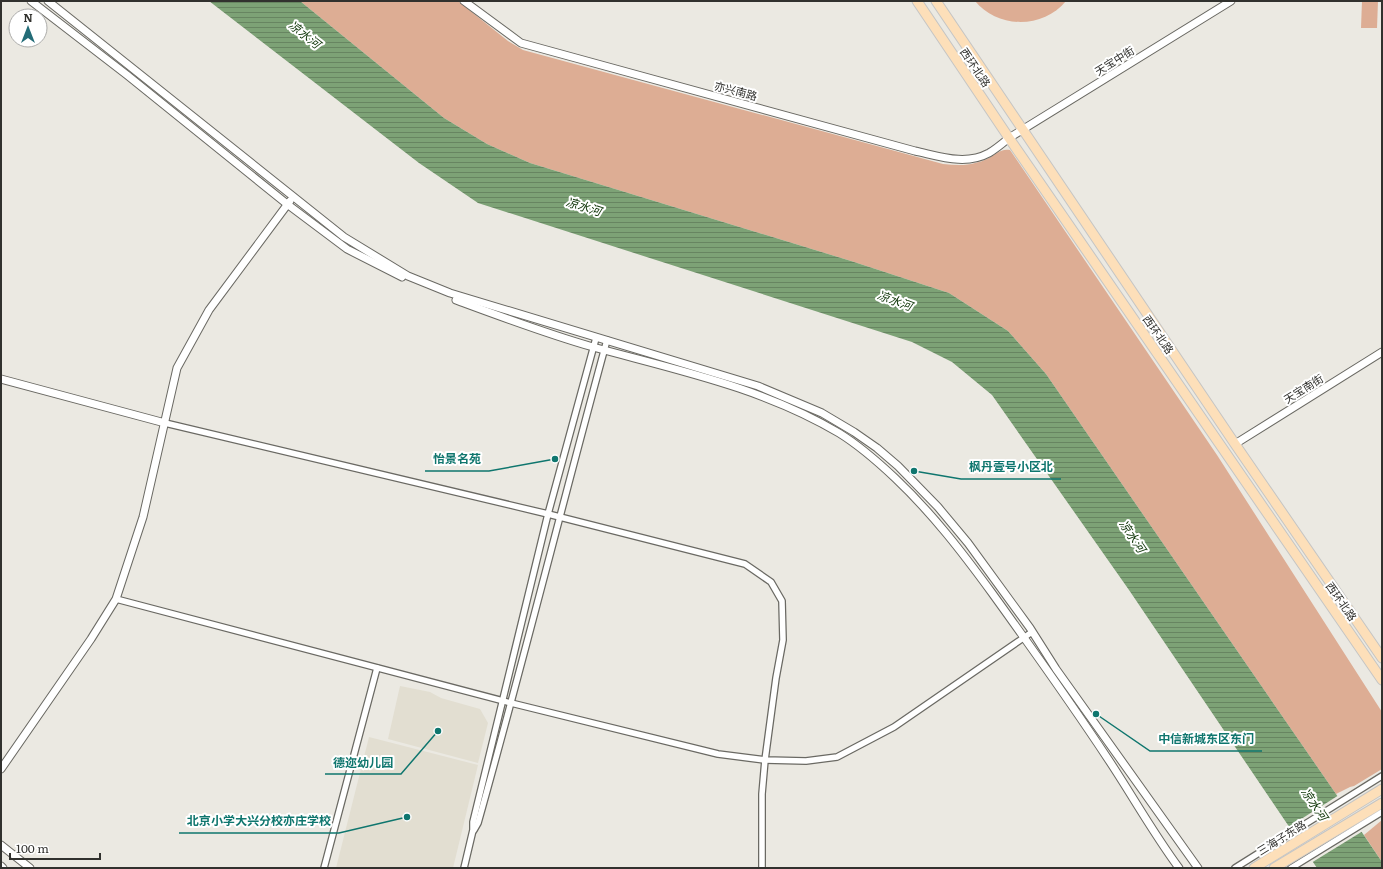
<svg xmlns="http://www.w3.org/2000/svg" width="1383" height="869" viewBox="0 0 1383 869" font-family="Literata,'Noto Sans SC',serif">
  <defs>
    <pattern id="water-rules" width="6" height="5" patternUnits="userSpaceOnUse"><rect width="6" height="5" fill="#7da276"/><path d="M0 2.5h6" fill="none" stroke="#678561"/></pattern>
  </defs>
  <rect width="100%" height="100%" fill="#ebe9e2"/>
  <g fill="#e2ded1">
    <polygon points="400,686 430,692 441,698 480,709 488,723 478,763 388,739"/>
    <polygon points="369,737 478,765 453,868 336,868"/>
  </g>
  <g fill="#ddad94">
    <path d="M300,1H458L508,41L523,50L943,164C954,165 965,166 975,163C979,162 983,161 987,159C995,155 1001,148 1010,150L1217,455L1382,712V769L1354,786L1350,787L1336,794L1046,374L1008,331L949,293L851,261L530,163L487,144L444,118Z"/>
    <path d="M975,1H1066C1043,29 998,29 975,1Z"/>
    <polygon points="1362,1 1378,1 1377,28 1361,28"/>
    <polygon points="1382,820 1382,862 1364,835"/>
  </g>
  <polygon fill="url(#water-rules)" points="209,1 300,1 444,118 487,144 530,163 851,261 949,293 1008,331 1046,374 1336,794 1382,862 1382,868 1317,868 1129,590 992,395 952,362 912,342 478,203 419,163"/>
  <polygon fill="#ebe9e2" points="1339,795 1363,831 1311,863 1287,828"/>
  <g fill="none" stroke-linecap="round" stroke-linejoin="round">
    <defs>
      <g id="minor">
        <polyline points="165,423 548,514 745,564 771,582 782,601 783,640 776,678 765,760 762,794 762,868"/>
        <polyline points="116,599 511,703 718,754 765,760 806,761 837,757 894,727 1032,632"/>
        <path d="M474,830L478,823C523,663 563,501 607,340"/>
        <polyline points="324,868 377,668"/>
        <polyline points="464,868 473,830 473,822 548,514 596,338"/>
        <polyline points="1235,868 1382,776"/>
        <polyline points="1291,868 1382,812"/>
      </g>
      <g id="tertiary">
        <polyline points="31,1 127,75 287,204 347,249 402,277"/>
        <polyline points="48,1 344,237 408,276 450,293 758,386 822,413 854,432 877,448 898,466 938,507 968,543 1030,628 1056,669 1198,868"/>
        <path d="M464,1L521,43L915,151C939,156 965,166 989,153C996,149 1003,143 1009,138L1231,1"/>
        <path d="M456,300C502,317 547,334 593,347C677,370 764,388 839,433C860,446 877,461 895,478C932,513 962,552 992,593C1031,647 1071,703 1108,759C1132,795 1153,833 1179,868"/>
        <polyline points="1,379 165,423"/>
        <polyline points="1235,444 1382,352"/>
        <polyline points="1,769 91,639 116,599 143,517 177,368 209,310 290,201"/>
        <polyline points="1,845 30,868"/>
        <polyline points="1,866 3,868"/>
      </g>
      <g id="primary">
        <polyline points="917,1 1009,138 1382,680"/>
        <polyline points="936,1 1235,444 1382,658"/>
        <polyline points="1254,868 1382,789"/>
        <polyline points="1274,868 1382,803"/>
      </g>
    </defs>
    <use href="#minor" stroke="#6a6963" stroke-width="8"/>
    <use href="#tertiary" stroke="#6a6963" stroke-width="9"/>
    <use href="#primary" stroke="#c5c5c4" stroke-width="11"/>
    <use href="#minor" stroke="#fff" stroke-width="5.5"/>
    <use href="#tertiary" stroke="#fff" stroke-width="7"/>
    <use href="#primary" stroke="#fddfb9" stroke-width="9"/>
  </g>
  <g text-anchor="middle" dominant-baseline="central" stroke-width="4" stroke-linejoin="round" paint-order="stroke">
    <g font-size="11" fill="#31312e" stroke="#fff">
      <text transform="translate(1114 60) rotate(-32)">天宝中街</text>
      <text transform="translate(976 67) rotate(56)">西环北路</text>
      <text transform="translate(736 90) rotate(15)">亦兴南路</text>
      <text transform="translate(1159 334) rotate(55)">西环北路</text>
      <text transform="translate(1303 388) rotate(-32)">天宝南街</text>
      <text transform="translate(1342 601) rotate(55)">西环北路</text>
      <text transform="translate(1281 837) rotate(-32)">三海子东路</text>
    </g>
    <g font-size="12" font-style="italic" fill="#0c3305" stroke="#fff">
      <text transform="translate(305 34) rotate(38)">凉水河</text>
      <text transform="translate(584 206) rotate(17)">凉水河</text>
      <text transform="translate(895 300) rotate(20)">凉水河</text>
      <text transform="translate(1133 536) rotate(56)">凉水河</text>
      <text transform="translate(1315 804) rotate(56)">凉水河</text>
    </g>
  </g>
  <path fill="none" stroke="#0f766e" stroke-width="1.5" d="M555 459L489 471H425M914 471L961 479H1061M1096 714L1150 751H1262M438 731L401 774H325M407 817L339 833H179"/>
  <g fill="#0f766e" stroke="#fff" stroke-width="1.5">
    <circle cx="555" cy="459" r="4"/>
    <circle cx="914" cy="471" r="4"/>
    <circle cx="1096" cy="714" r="4"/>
    <circle cx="438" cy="731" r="4"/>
    <circle cx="407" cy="817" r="4"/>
  </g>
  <g font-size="12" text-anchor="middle" font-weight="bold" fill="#0f766e" stroke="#fff" stroke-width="4" stroke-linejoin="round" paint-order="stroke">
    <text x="457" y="463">怡景名苑</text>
    <text x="1011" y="471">枫丹壹号小区北</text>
    <text x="1206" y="743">中信新城东区东门</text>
    <text x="363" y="767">德迩幼儿园</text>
    <text x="259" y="825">北京小学大兴分校亦庄学校</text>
  </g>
  <rect width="1383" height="869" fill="none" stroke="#31312e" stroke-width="4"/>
  <g transform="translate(28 28)"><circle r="19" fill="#ffffff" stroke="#adadab"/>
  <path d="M0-3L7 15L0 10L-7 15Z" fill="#236c77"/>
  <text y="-6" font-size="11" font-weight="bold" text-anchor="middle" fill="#31312e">N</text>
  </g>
  <path d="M10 853v6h90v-6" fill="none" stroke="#31312e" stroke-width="2"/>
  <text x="16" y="853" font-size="12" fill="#31312e" stroke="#ffffff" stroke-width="3" paint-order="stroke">100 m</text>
</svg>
